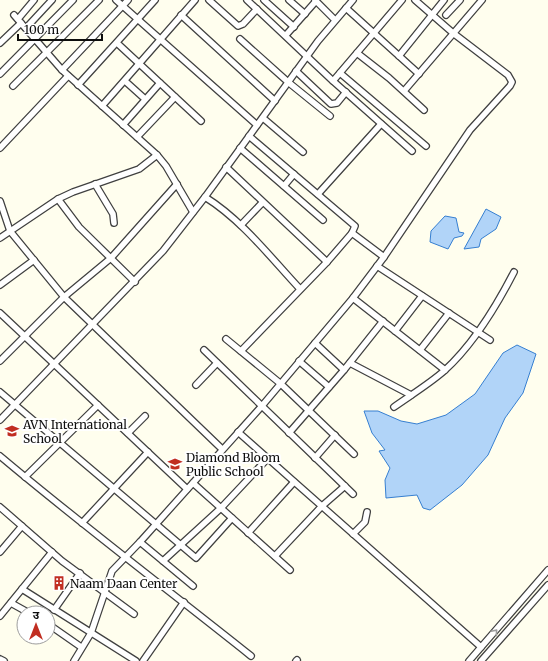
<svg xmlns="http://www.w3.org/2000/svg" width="548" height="661" viewBox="0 0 548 661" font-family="Merriweather,'Noto Sans Devanagari',serif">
  <rect width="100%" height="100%" fill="#fffeee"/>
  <g fill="#b1d4f8" stroke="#367fd1">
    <polygon points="486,209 501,217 496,229 481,239 479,247 464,249"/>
    <polygon points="445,216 456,218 459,232 464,233 462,236 454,238 448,249 430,242 431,231"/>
    <polygon points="517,345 536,354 523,393 505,418 488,455 462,485 430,510 423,508 417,495 386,498 385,480 390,468 379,451 385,450 372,433 364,411 378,411 401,421 417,424 446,415 475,394 503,353"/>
  </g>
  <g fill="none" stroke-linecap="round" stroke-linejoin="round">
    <defs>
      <g id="street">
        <polyline points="116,0 257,125"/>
        <polyline points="209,0 238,26 243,24 257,9"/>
        <polyline points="247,0 333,81 412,151"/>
        <polyline points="264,0 294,27"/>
        <polyline points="289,0 305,14"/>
        <polyline points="315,0 335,20"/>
        <polyline points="346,8 419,74"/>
        <polyline points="14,15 62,70 157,155 166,166 193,212"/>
        <polyline points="181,15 275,101"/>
        <polyline points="446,15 460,0"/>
        <polyline points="18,19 34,0"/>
        <polyline points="26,28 52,0"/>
        <polyline points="286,35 316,1"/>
        <polyline points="240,39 288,82 330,116"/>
        <polyline points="0,43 21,23"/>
        <polyline points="117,43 201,121"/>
        <polyline points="357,53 389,78 424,110"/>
        <polyline points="399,56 444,0"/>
        <polyline points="62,70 128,0"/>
        <polyline points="296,71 331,104 337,103 346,92"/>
        <polyline points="340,73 426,146"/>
        <polyline points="0,74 73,0"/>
        <polyline points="125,81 145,99"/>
        <polyline points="333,81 402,0"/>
        <polyline points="78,85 155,0"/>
        <polyline points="13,86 99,0"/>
        <polyline points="404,91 482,0"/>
        <polyline points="102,106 195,0"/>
        <polyline points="263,118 303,152"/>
        <polyline points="123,125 160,83"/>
        <polyline points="137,137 175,97"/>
        <polyline points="0,148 68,76"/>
        <polyline points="240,148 323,220"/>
        <polyline points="226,167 327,262"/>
        <polyline points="95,184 113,214 114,223"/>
        <polyline points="284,186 294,174"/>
        <polyline points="318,194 381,124"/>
        <path d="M205,197C242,220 271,258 300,289"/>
        <polyline points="58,199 79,227 135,282"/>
        <polyline points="0,201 10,231 64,297 222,449"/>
        <polyline points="241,225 262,203"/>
        <polyline points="352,233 384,257"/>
        <polyline points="0,238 58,199 73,192 139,169 157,155"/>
        <polyline points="377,266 490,340"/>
        <polyline points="0,285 34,260"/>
        <polyline points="353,298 445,370"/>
        <polyline points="0,313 187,489"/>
        <polyline points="395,331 422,296"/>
        <polyline points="226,339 281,384 354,454"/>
        <polyline points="315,343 344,370"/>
        <polyline points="204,350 353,494"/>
        <polyline points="420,350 449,313"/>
        <polyline points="241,351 327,262 352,233 355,226 249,136"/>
        <polyline points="0,361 64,297 111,258 177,184"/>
        <polyline points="299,361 329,387"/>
        <polyline points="350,363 411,395"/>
        <polyline points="196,385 217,363"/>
        <polyline points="0,392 196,558 232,518"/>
        <path d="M394,407C411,395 429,384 444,371C474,344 496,307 514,272"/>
        <polyline points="0,420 163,251 205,197 318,41 353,0"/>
        <polyline points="238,432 481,647"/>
        <polyline points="128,433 145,416"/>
        <polyline points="289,433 344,370 383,321"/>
        <path d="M0,456C82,525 167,589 251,656"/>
        <polyline points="315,458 335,435"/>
        <polyline points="25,477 98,405"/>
        <polyline points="193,483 290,570"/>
        <polyline points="0,507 62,561 134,614"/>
        <polyline points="82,523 148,452"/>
        <polyline points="248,533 294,482"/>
        <polyline points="353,534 365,522 367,512"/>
        <polyline points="140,542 193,586"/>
        <polyline points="0,552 22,526"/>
        <polyline points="275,556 322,506 345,486"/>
        <polyline points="163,561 221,508 268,458"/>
        <polyline points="22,589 136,661"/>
        <polyline points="11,603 29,613"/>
        <polyline points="54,610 80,573"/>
        <polyline points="0,616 52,552"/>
        <polyline points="48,624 81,647"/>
        <polyline points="0,659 4,661"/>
        <polyline points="74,661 91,633 112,571 140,542 261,407 353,298 384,257 470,130 510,86 512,82 508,75 453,33 415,0"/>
        <polyline points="143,661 184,602"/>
        <polyline points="296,661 297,660"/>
        <polyline points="469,661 548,570"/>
        <polyline points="481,661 548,585"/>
      </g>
    </defs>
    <use href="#street" stroke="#404040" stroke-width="8"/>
    <use href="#street" stroke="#fff" stroke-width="5.5"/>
  </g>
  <defs><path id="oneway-chevron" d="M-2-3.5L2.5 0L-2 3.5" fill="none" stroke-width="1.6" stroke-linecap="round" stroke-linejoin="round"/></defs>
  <use stroke="#9e9e9e" href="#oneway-chevron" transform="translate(495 632) rotate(-49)"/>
  <defs>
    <symbol id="school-bare" viewBox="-9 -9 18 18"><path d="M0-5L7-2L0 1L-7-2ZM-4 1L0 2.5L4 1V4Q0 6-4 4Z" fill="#c12e21" stroke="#fff" stroke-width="2.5" paint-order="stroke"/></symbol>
    <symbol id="building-bare" viewBox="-9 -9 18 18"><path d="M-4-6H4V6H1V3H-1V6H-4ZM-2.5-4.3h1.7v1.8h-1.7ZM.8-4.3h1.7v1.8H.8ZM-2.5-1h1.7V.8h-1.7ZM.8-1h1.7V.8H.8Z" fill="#c12e21" stroke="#fff" stroke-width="2.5" paint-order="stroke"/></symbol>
  </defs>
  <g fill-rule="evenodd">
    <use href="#school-bare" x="2" y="421" width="20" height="20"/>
    <use href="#school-bare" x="165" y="454" width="20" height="20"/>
    <use href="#building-bare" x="49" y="573" width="20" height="20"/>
  </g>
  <g text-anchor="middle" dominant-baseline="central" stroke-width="4" stroke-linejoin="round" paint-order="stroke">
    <g font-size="12" fill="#0d0d0d" stroke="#fff" text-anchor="start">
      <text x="23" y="424">AVN International<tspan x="23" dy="14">School</tspan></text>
      <text x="186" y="457">Diamond Bloom<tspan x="186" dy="14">Public School</tspan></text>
      <text x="70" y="583">Naam Daan Center</text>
    </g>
  </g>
  <g transform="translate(36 625)"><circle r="19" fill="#ffffff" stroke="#9e9e9e"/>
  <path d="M0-3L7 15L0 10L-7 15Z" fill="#c12e21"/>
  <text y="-6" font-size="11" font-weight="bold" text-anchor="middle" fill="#0d0d0d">उ</text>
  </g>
  <path d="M18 34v6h84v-6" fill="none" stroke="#0d0d0d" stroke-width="2"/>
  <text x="24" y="34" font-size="12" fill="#0d0d0d" stroke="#ffffff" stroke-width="3" paint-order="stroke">100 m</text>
</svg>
